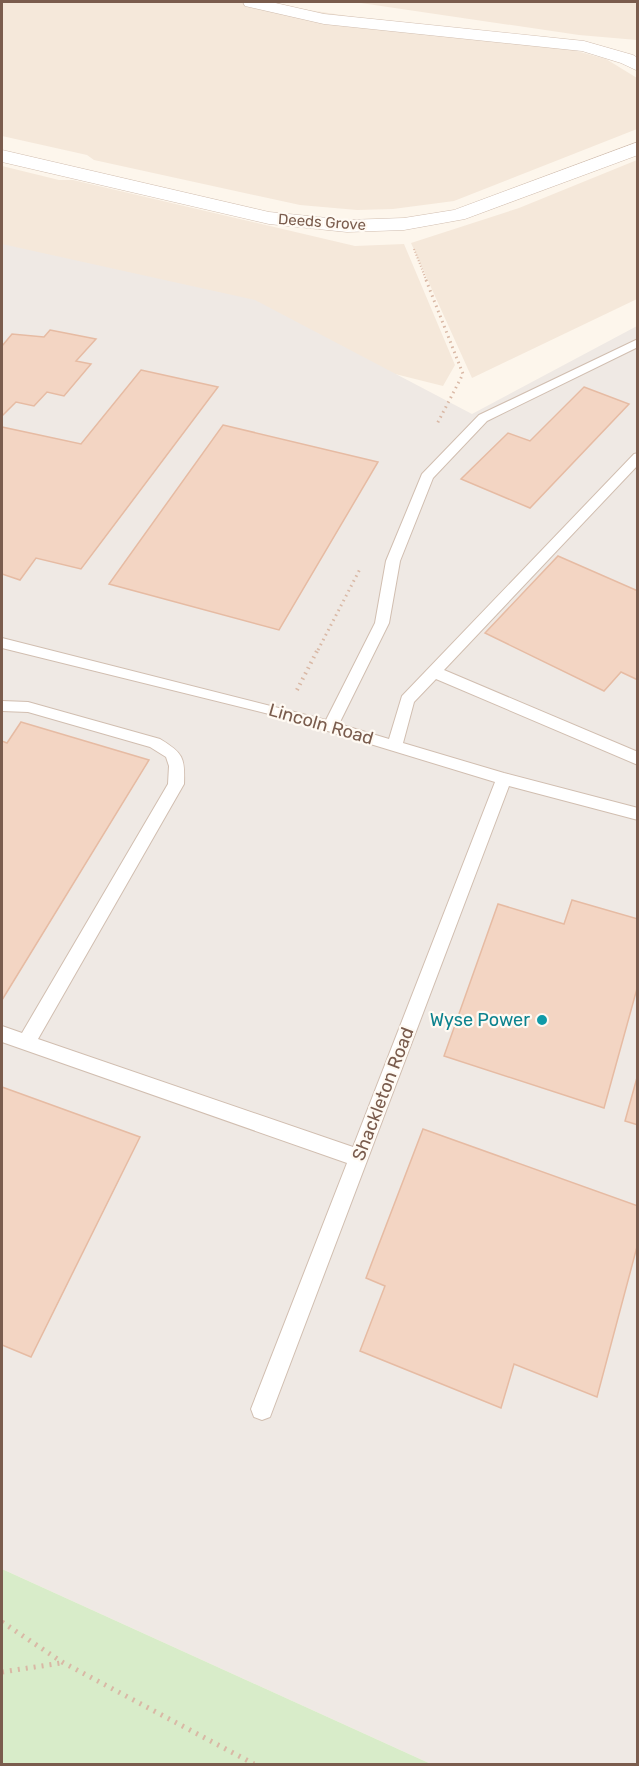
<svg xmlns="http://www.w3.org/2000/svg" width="639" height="1766" viewBox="0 0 639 1766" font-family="Rubik,sans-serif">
  <rect width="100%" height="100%" fill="#fdf6ec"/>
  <g fill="#f5e8da">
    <polygon points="2,2 256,2 573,50 606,59 637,78 637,129 454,201 393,209 357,210 300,205 94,160 87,155 2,136"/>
    <polygon points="354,2 637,2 637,40 579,35"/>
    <polygon points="637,160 637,299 472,378 411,243 519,208"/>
    <polygon points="2,166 59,180 73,180 355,246 404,244 455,365 443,386 2,276"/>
  </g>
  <polygon fill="#efe9e4" points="2,244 255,300 472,414 637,326 637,1764 431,1764 2,1569"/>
  <polygon fill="#d8ecc9" points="2,1569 431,1764 2,1764"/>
  <g fill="#f3d5c3" stroke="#e6bba3" stroke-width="1.5">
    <polygon points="50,330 96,339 76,361 91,364 64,396 47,392 34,406 16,402 2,416 2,346 12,334 44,337"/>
    <polygon points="141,370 218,387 81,569 36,558 20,580 2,574 2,427 81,444"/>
    <polygon points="584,387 629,404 530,508 461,479 508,433 530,441"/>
    <polygon points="223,425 378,462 279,630 109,584"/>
    <polygon points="558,556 638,591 638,680 621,672 604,691 485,633"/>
    <polygon points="21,722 149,760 2,1000 2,741 7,743"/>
    <polygon points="572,900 638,919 638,985 604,1108 444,1056 498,904 564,924"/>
    <polygon points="638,1074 638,1125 625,1121"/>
    <polygon points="2,1087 140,1137 31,1357 2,1345"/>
    <polygon points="423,1129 638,1206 638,1243 597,1397 514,1364 501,1408 360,1351 385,1286 366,1278"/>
  </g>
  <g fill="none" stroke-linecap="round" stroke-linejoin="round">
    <defs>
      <path id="service" d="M638,339V347L487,421L433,478L400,561L389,623L339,724L389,739L402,696L634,454L638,453V465L444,670L638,752V765L436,679L414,702L403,743L504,773L638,808V820L509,786L273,1409L270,1417L262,1420L254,1417L251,1409L347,1163L2,1042V1026L22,1033L168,784L169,766L166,757L150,747L28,712L2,711V701L28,702L160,739C183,753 185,757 184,784L38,1039L353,1147L495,782L285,718L2,648V638L326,720L375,623L386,561L422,474L479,415Z"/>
      <g id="minor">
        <polygon points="243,2 271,2 324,14 584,41 633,55 638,58 638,71 621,63 582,51 324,24 245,6"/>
        <polygon points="638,142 638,155 465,219 404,230 347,232 269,224 2,162 2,150 269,212 347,220 404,218 454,210"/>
      </g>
    </defs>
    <use href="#service" stroke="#d1beb0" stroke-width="2"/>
    <use href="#minor" stroke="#d1beb0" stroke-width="1"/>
    <polyline stroke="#d9b8a5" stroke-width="2" stroke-dasharray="1 2" stroke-linecap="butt" points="414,249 427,282"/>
    <g stroke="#d9b8a5" stroke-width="3" stroke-dasharray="1.5 4" stroke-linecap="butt">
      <polyline points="426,280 463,374 437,424"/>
      <polyline points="318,650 360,569"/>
    </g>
    <polyline stroke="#d9b8a5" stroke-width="4" stroke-dasharray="1.5 4.5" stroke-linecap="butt" points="297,690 318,649"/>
    <g stroke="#d9b8a5" stroke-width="5" stroke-dasharray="2 6" stroke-linecap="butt">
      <polyline points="2,1622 62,1662 254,1764"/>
      <polyline points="2,1672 61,1663"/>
    </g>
    <use href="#service" fill="#fff" fill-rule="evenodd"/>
    <use href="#minor" fill="#fff" fill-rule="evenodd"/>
  </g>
  <circle fill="#0f9aa8" stroke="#fffaf3" stroke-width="2" cx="542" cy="1020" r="6"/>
  <g text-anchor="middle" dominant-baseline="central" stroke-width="4.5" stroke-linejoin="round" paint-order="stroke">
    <g font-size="15" fill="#7a5c4d" stroke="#fffaf3">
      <text transform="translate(322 222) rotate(4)">Deeds Grove</text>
    </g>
    <g font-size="18" fill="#7a5c4d" stroke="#fffaf3">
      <text transform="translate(321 724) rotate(16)">Lincoln Road</text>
      <text transform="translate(383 1094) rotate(-69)">Shackleton Road</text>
    </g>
    <g font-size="18" fill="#0d838f" stroke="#fffaf3" text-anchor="end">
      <text x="530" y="1020">Wyse Power</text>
    </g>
  </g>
  <rect width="639" height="1766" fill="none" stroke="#7a5c4d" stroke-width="6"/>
</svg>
